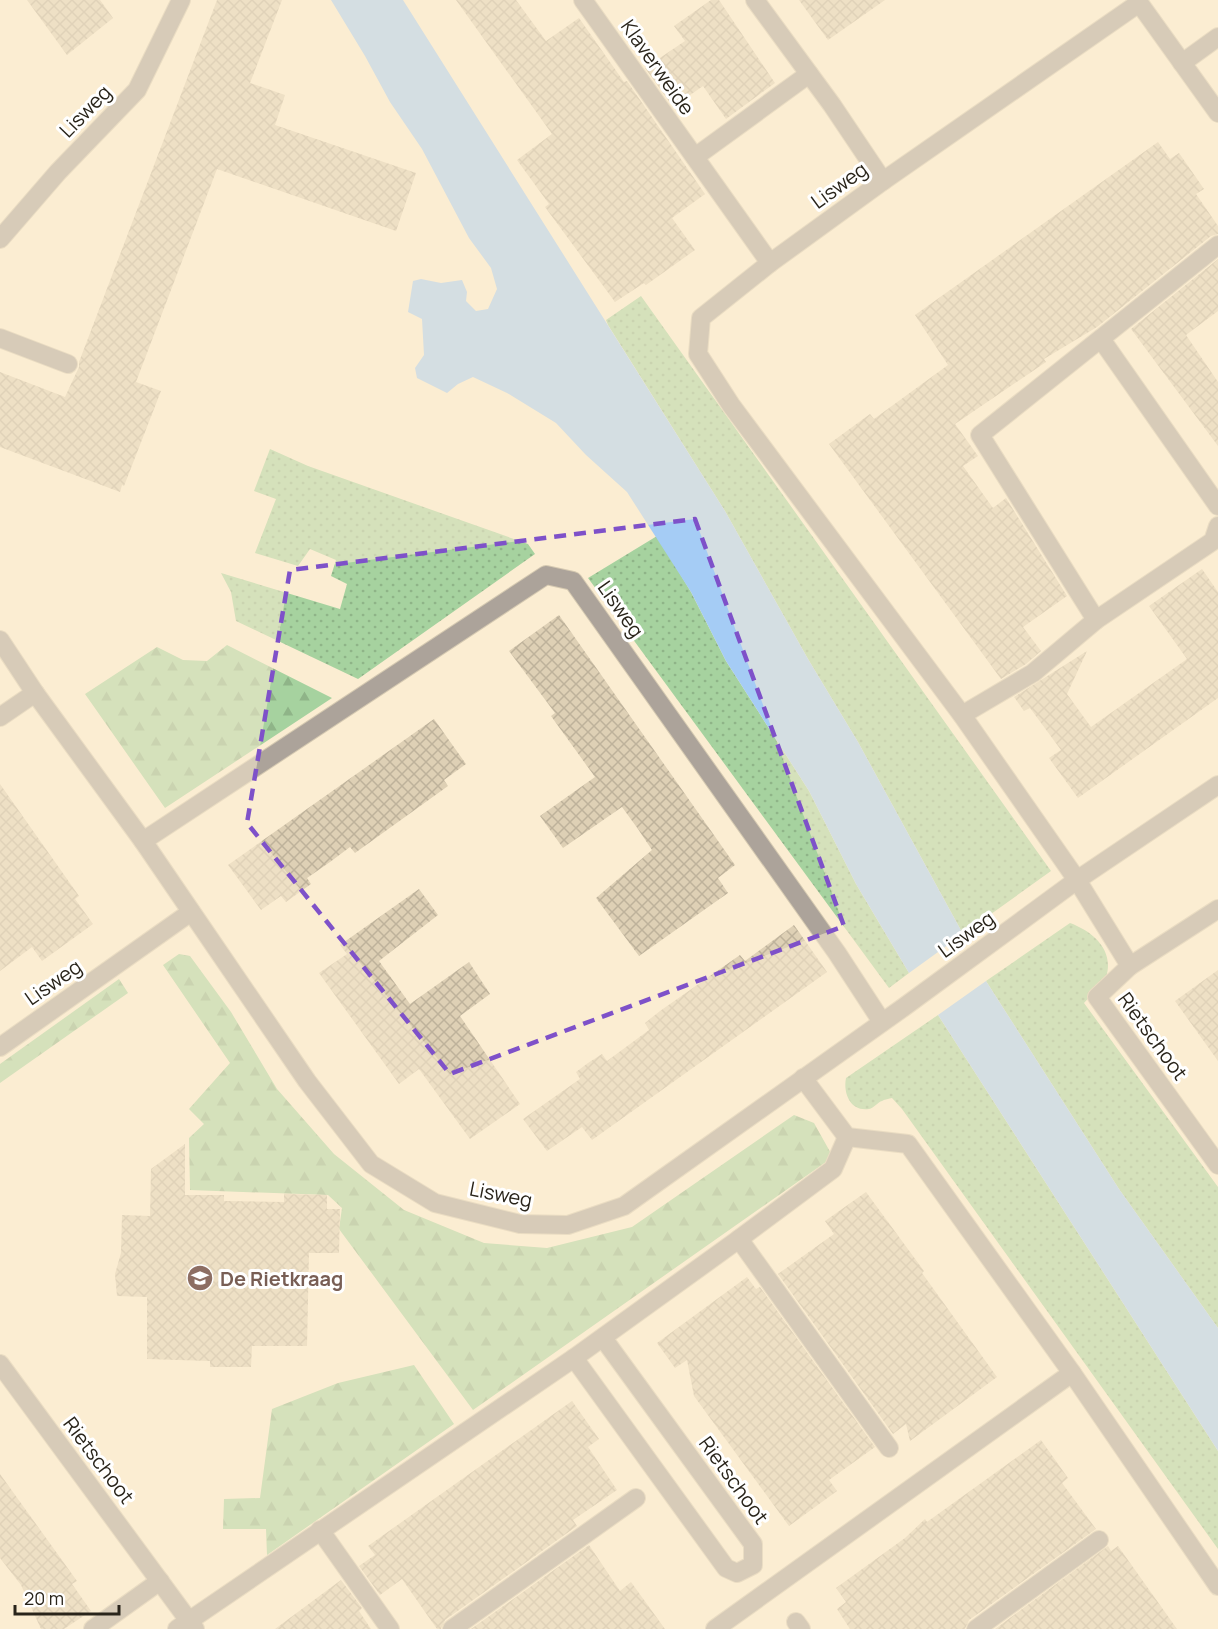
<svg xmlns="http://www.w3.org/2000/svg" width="1218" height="1629" viewBox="0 0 1218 1629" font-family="Manrope,sans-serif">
  <defs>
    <pattern id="grass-dots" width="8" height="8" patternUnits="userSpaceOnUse" patternTransform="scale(1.5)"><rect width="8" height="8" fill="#a6d29f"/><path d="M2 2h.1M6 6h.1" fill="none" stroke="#8fb488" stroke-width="1.8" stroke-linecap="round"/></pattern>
    <pattern id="forest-firs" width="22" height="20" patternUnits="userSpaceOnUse" patternTransform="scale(1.5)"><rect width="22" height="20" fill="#a6d29f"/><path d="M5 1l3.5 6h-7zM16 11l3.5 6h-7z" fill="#8fb488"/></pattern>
    <pattern id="building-cross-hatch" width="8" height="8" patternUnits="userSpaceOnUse" patternTransform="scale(1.5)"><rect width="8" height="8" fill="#ded0b5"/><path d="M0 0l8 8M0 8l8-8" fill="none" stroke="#beb29b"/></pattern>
  </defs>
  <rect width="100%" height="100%" fill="#fbedd2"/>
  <g fill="url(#grass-dots)">
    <polygon points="641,296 1051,871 963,934 858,742 808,659 725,511 608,325 606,320"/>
    <polygon points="270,449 308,466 528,544 535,554 358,679 236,621 231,592 221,573 340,609 347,584 331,576 336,560 310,549 298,566 255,553 276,499 254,491"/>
    <polygon points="657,536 691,592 726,661 809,791 856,884 909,973 889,988 588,578"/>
    <path d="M1070,923C1092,931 1115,950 1106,977C1102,986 1091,995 1084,1003L1218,1187V1328L1119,1189L986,981Z"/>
    <path d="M938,1015L1218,1451V1549L902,1109L892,1098C889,1099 885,1099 882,1101C878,1102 874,1108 869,1109C850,1112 843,1093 846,1078Z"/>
  </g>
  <g fill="url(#forest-firs)">
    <polygon points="227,645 332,698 165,808 85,694 157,647 183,660 207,661"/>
    <polygon points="179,954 190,956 231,1012 277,1089 334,1154 404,1210 484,1243 547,1248 632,1227 794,1115 814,1123 833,1157 473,1410 339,1229 342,1208 328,1195 190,1190 189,1138 204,1124 189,1109 230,1063 163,965"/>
    <polygon points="119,979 128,993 0,1083 0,1064"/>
    <polygon points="414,1365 454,1424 267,1555 266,1529 223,1529 224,1499 260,1498 272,1409 338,1383"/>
  </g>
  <g fill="#a5ccf5">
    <polygon points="331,0 403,0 725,511 808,659 858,742 963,934 909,973 856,884 809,791 726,661 691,592 627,492 586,455 556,423 507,393 473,377 458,384 447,393 417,378 415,368 424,355 422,319 408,312 413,281 421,279 441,283 462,280 467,292 466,301 476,311 488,309 497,289 491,268 469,238 422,149 390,102 365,56"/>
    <polygon points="986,981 1119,1189 1218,1328 1218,1451 938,1015"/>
  </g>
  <g fill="url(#building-cross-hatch)">
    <polygon points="27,0 100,0 113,18 67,55"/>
    <polygon points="217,0 282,0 250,83 285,95 275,125 416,173 396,231 217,169 136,382 161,391 124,486 122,485 120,492 0,447 0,372 65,397 79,367 79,362"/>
    <polygon points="456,0 516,0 546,41 579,18 624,82 627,81 705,194 672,218 695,250 646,285 644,283 615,302 545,207 549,204 517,160 552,134"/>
    <polygon points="711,0 719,0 775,83 726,119 703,86 673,107 645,68 685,41 674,26"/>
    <polygon points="799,0 885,0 828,40"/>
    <polygon points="1158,142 1170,159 1179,153 1204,189 1196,194 1218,226 1218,234 1211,236 1097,327 1044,359 1046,362 955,424 978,456 963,466 993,508 1006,498 1067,596 1023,627 1041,651 1026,664 1001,679 829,444 870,414 874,419 948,365 915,315"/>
    <polygon points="1218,259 1218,311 1186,335 1218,382 1218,446 1131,329"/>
    <polygon points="1202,569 1218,592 1218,698 1078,798 1049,758 1061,750 1030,708 1024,711 1014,697 1087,651 1067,694 1091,727 1187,659 1149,606"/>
    <polygon points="559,615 735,865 718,878 728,893 639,956 596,898 652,850 638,829 622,807 563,848 540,816 595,777 551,716 555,713 509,651"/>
    <polygon points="434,719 466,764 444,780 448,786 355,853 350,847 330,862 307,878 311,884 286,902 281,896 261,910 228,865"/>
    <polygon points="0,784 79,896 75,899 93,924 42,961 32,947 0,971"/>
    <polygon points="419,889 438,915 379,961 410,1004 469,962 490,994 460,1016 520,1104 470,1139 419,1069 399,1084 319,973 347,954 340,945"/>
    <polygon points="794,925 827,972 592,1140 582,1127 547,1151 523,1119 580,1079 576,1072 588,1063 602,1054 607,1061 649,1030 645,1023 660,1011 740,955 745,961"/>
    <polygon points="1218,970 1218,1061 1175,1001"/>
    <polygon points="185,1144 185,1195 224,1195 224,1201 284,1202 284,1194 327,1195 327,1209 340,1209 339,1253 309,1253 307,1346 252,1346 251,1367 210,1367 210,1361 147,1359 147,1297 117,1296 115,1274 121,1253 122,1215 150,1216 151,1169"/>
    <polygon points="866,1192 924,1271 922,1273 997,1377 910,1441 906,1424 893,1434 778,1274 834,1234 825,1221"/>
    <polygon points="747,1277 756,1289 760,1287 875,1447 829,1480 837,1491 789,1526 694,1396 687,1360 675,1368 657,1343"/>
    <polygon points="572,1401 599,1439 588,1447 617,1490 573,1520 577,1526 445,1620 441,1629 437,1629 402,1579 380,1595 359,1566 375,1555 368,1546"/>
    <polygon points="1041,1440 1068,1478 1062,1483 1096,1529 969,1620 965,1629 850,1629 837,1609 846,1602 836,1588 905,1538 925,1519 927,1522"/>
    <polygon points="0,1474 77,1581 72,1584 91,1611 64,1629 41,1629 21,1585 0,1558"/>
    <polygon points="589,1545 620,1591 631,1582 665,1629 471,1629"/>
    <polygon points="1108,1546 1111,1551 1118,1546 1177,1629 995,1629"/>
    <polygon points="341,1580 362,1608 359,1611 371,1629 275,1629"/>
  </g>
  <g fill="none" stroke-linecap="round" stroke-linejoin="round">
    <defs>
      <g id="minor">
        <polyline points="583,0 770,263"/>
        <polyline points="755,0 832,105 883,181"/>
        <polyline points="1137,0 1218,113"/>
        <polyline points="1182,63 1218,37"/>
        <polyline points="695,157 809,74"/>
        <polyline points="0,239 58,172 137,90 181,0"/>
        <polyline points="0,338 68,364"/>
        <polyline points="1101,339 1218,506"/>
        <polyline points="1096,620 980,435 1218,245"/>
        <polyline points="0,640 35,693 143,841 307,1081 371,1164 435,1203 520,1224 568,1225 624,1206 904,1007 1077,880 1218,785"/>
        <polyline points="962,715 1033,673 1096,620 1213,541 1218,526"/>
        <polyline points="0,717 35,693"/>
        <polyline points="143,841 546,575 573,581 837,953 882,1022"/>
        <polyline points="1218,909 1130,966 1097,997 1218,1165"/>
        <polyline points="1130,966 1077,880 962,715 731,405 698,354 701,318 770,263 883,181 1139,3"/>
        <polyline points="0,1047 191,912"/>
        <polyline points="803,1078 847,1137 908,1144 1072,1373 1218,1586"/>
        <polyline points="739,1239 833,1169 847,1137"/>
        <polyline points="574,1358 726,1568 737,1573 753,1565 753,1544 603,1338"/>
        <polyline points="0,1364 195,1629"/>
        <polyline points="320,1530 390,1629"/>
        <polyline points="796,1622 801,1629"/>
        <polyline points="93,1629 160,1581"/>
        <polyline points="177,1629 574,1358 739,1239 889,1448"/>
        <polyline points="452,1629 636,1498"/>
        <polyline points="715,1629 1072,1373"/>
        <polyline points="976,1629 1099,1540"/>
      </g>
    </defs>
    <use href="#minor" stroke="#d5c9b1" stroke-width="20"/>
    <use href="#minor" stroke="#aca39a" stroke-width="18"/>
  </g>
  <path d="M0 0H1218V1629H0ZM695,519L844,926L450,1074L247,823L290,570Z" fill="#fbedd2" fill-opacity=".55" fill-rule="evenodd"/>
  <path fill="none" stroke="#7e51c9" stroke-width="4.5" stroke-dasharray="12 8" stroke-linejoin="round" d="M695,519L844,926L450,1074L247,823L290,570Z"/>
  <defs>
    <symbol id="school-disc" viewBox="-11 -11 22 22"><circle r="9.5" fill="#8d6e63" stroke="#fff"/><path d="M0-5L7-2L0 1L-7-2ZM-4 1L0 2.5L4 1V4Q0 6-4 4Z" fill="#fff"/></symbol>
  </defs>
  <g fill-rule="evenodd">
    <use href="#school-disc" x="185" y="1263" width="30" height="30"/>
  </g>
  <g text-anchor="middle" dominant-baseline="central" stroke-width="6" stroke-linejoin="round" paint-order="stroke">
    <g font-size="20" fill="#29241a" stroke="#fff">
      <text transform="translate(658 67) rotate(55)">Klaverweide</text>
      <text transform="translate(85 111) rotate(-46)">Lisweg</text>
      <text transform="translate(839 185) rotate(-36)">Lisweg</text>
      <text transform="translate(621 609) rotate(55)">Lisweg</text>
      <text transform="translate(966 934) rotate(-36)">Lisweg</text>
      <text transform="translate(53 982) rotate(-35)">Lisweg</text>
      <text transform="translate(1153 1036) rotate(54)">Rietschoot</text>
      <text transform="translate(501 1194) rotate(11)">Lisweg</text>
      <text transform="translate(99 1460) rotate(53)">Rietschoot</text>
      <text transform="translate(734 1480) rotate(54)">Rietschoot</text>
    </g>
    <g font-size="20" font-weight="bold" fill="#785e54" stroke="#fff" text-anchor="start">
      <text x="220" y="1278">De Rietkraag</text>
    </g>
  </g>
  <path d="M15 1605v9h104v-9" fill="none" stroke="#29241a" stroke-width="3"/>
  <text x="24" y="1605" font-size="18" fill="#29241a" stroke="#ffffff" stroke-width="4.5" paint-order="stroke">20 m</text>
</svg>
